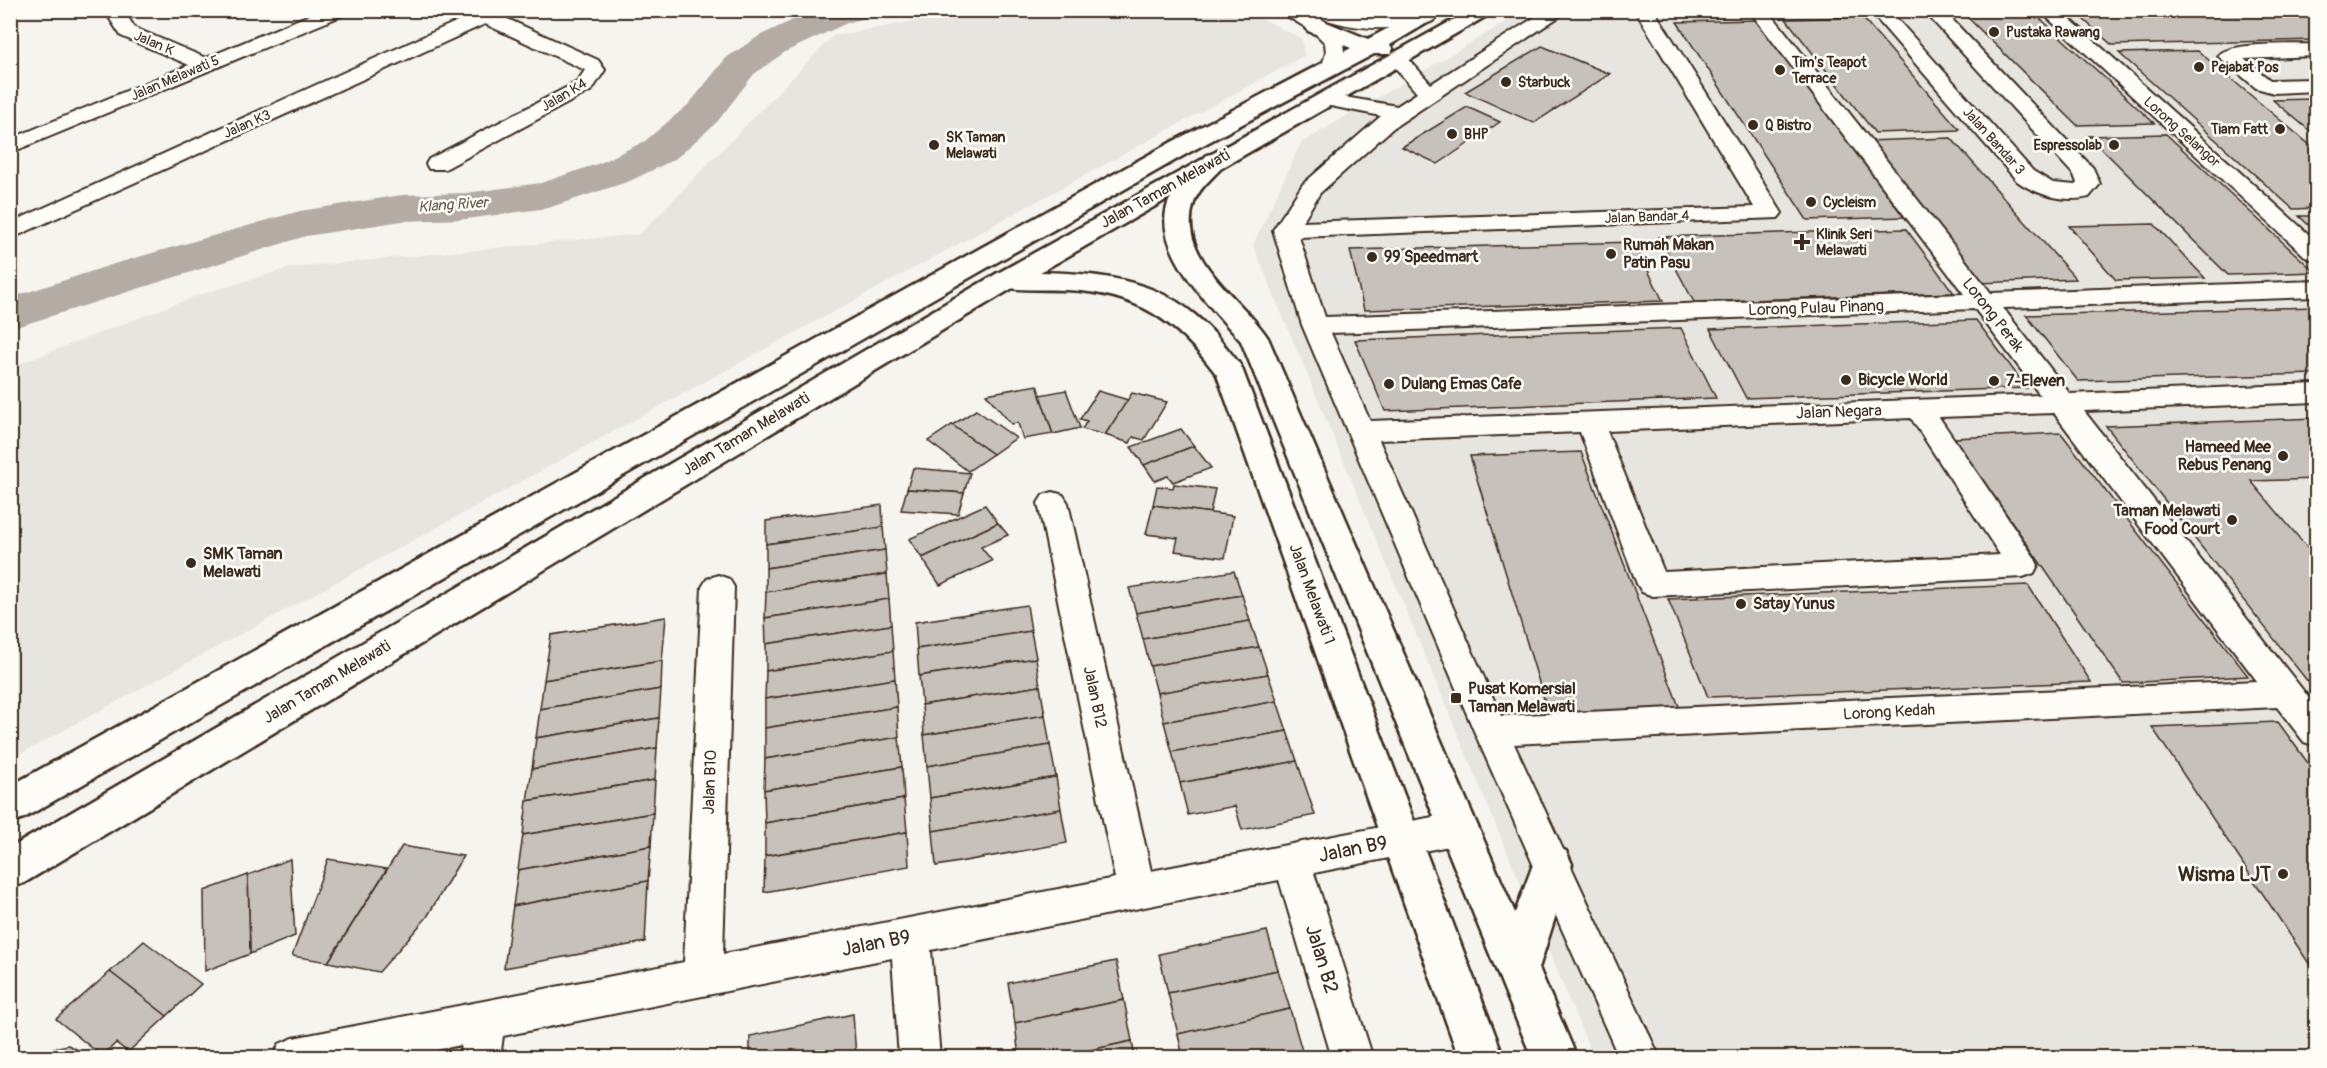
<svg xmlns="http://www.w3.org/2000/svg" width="2327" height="1068" viewBox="0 0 2327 1068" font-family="Pangolin,sans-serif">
  <rect width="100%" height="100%" fill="#f5f4ee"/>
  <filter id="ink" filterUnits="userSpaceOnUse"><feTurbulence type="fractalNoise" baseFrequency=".0167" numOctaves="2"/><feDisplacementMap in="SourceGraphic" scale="12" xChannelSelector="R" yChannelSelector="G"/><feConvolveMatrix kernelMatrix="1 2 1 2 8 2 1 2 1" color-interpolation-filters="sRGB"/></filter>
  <g filter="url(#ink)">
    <g fill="#e7e5df">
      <polygon points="1245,10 1302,39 1304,56 11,759 11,367 196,296 289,268 640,234 833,36 971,11"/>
      <polygon points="1525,11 2316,11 2316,1057 1593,1057 1253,245 1301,143"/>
    </g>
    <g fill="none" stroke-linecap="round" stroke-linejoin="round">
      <polygon fill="#b4aca4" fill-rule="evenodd" points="814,10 870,10 865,18 847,23 785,52 754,74 717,122 675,159 630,181 548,208 466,219 402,221 306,236 10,329 10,298 114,264 300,211 402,195 466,193 541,183 600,163 645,141 689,104 726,58 759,36"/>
    </g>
    <g fill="#c7c1bb" stroke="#3b2a1e" stroke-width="1.5">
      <polygon points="2031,10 2154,123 2077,125 1962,12"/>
      <polygon points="2073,10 2316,10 2316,40 2112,45"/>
      <polygon points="1862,17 1960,130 1875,133 1786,19"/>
      <polygon points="1757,20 1904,217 1807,220 1677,22"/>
      <polygon points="1542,46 1610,74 1534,123 1465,92"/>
      <polygon points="2198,51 2316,150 2316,208 2293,209 2119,53"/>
      <polygon points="2316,99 2316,136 2273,100"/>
      <polygon points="1467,107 1500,122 1438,164 1402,147"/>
      <polygon points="2166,134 2315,272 2228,275 2089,136"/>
      <polygon points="1951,138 2076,279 1979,283 1866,141"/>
      <polygon points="2299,216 2316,216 2316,232"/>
      <polygon points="2154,224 2205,278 2116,280 2069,226"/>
      <polygon points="1906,229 1954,293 1694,302 1659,237"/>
      <polygon points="1634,242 1663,301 1364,310 1350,250"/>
      <polygon points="2316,307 2316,374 2078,381 2026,315"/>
      <polygon points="1976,320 2027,388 1746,398 1710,329"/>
      <polygon points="1681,328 1716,398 1385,411 1355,340"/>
      <polygon points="1037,385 1053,434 1023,439 1018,423 1011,424 986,394"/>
      <polygon points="1066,390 1080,428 1053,434 1040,395"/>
      <polygon points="1098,391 1128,400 1105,435 1082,429 1087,421 1080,419"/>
      <polygon points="1132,393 1167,402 1144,440 1133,437 1130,443 1105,435"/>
      <polygon points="976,410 1016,438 993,454 952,425"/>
      <polygon points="2316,418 2316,479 2251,481 2316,558 2316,692 2106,426"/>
      <polygon points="952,425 993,454 968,471 928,441"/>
      <polygon points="1181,429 1194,446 1144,465 1131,447"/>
      <polygon points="2061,433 2248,676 2123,683 1954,438"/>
      <polygon points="1194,446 1211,468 1173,482 1168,476 1155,481 1144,465"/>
      <polygon points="1581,452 1680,709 1549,715 1470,456"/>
      <polygon points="913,468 970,473 964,493 907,489"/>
      <polygon points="1174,484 1215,489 1210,513 1153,505 1157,486 1173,488"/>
      <polygon points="907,489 964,493 958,514 901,510"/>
      <polygon points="882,505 883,527 766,544 766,521"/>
      <polygon points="985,505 998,523 922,558 909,539"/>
      <polygon points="1153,505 1233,516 1225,558 1175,551 1178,538 1146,534"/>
      <polygon points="998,523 1008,535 981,547 992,561 940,585 922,558"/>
      <polygon points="883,527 885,550 766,568 766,544"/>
      <polygon points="885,550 887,574 766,592 766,568"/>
      <polygon points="1234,571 1242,595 1136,613 1129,588"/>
      <polygon points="887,574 889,599 765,618 766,592"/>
      <polygon points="2028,585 2091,682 1708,697 1668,599"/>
      <polygon points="1242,595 1250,621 1143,639 1136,613"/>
      <polygon points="889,599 891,625 766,644 765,618"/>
      <polygon points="1027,605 1031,631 917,649 915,622"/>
      <polygon points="666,617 662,661 544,680 551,635"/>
      <polygon points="1250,621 1259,647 1150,666 1143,639"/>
      <polygon points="891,625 893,651 766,671 766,644"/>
      <polygon points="1031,631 1036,658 919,676 917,649"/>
      <polygon points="1259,647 1268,674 1157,693 1150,666"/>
      <polygon points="893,651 895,679 765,699 766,671"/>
      <polygon points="1036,658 1040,686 922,705 919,676"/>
      <polygon points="662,661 661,689 540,709 544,680"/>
      <polygon points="1268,674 1277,701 1164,722 1157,693"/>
      <polygon points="895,679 897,707 765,728 765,699"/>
      <polygon points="1040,686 1045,715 924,735 922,705"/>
      <polygon points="661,689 659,718 536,738 540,709"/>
      <polygon points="1277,701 1287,731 1172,752 1164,722"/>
      <polygon points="897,707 899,737 765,759 765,728"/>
      <polygon points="1045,715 1050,745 927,766 924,735"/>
      <polygon points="659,718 657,748 532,769 536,738"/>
      <polygon points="2278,722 2316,774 2316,974 2152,727"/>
      <polygon points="1287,731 1297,761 1180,783 1172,752"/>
      <polygon points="899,737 902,767 764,790 765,759"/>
      <polygon points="1050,745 1056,777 930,798 927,766"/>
      <polygon points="657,748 655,780 527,801 532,769"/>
      <polygon points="1297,761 1315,815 1242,830 1235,806 1188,815 1180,783"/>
      <polygon points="902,767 904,799 765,823 764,790"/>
      <polygon points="1056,777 1061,809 933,831 930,798"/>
      <polygon points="655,780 653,813 523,835 527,801"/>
      <polygon points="904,799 907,832 765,856 765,823"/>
      <polygon points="1061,809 1067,843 936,866 933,831"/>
      <polygon points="653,813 651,846 518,870 523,835"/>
      <polygon points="907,832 909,866 764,892 765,856"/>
      <polygon points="402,846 463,856 427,917 379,972 328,962"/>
      <polygon points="651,846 648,881 513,906 518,870"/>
      <polygon points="290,859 295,936 250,954 248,875"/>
      <polygon points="328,859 387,869 328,962 292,956"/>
      <polygon points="248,875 250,954 205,971 204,891"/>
      <polygon points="648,881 645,942 504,968 513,906"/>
      <polygon points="1267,931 1278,970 1168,993 1159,954"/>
      <polygon points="144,941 201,984 167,1016 110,972"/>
      <polygon points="1116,961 1124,1000 1015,1023 1008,983"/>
      <polygon points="1278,970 1290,1009 1178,1034 1168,993"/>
      <polygon points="110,972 167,1016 128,1052 116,1043 102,1056 56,1019"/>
      <polygon points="1124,1000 1132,1041 1054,1058 1019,1058 1015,1023"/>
      <polygon points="1290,1009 1302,1051 1272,1058 1183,1058 1178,1034"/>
      <polygon points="853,1014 856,1057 750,1058 750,1036"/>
      <polygon points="1132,1041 1135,1058 1054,1058"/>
      <polygon points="68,1045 94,1058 10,1058 10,1057"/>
      <polygon points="676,1051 676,1058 642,1058"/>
      <polygon points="1302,1051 1303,1058 1272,1058"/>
    </g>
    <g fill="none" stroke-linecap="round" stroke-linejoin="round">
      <defs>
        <g id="minor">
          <polygon points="104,10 123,10 135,28 206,58 321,10 348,10 346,14 10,153 10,139 189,65 121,36"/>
          <polygon points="462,10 488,10 598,60 605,70 592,90 445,169 429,169 426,164 429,159 577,82 585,70 485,24 10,239 10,223 469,16"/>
          <path d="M1277,10C1284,10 1294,9 1301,10C1329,17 1357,44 1338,72H1324L1321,68L1326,53L1325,43L1315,33Z"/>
          <path d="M1310,10H1336L1372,17L1427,11L1437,17C1432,24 1423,24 1415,25C1379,31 1346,29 1312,14Z"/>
          <path d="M1546,10H1569L1393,128L1320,193L1302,222L1754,207L1635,10H1654L1782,213L1778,218L1299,237L1325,317L1964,294L1749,10H1768L1991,293L2316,281V297L2003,308L2070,394L2316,384V402L2084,411L2316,707V746L2304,742L2277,707L1514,744L1660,1058H1619L1474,731L1302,325L1273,230L1303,184L1381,116L1320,104L1317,100L1320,96L1327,94L1397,106L1417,93L1388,59L1391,55H1405L1431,84ZM1975,309L2040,395L1370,421L1331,333ZM2054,413L2257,681L1501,716L1379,440L1580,432L1637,584L1642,592L1653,596L2023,577L2034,573L2038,565L2034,557L1939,417ZM1911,418L2000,555L1664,572L1607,431Z"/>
          <path d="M1869,10H1889L2033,171L2053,183L2075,185L2077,183L2074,175L1923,10H1943L2093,168L2100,184L2089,197C2064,203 2037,195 2017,181Z"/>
          <polygon points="2039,10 2060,10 2316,241 2316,260 2307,258"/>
          <path d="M2316,44V56L2244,59L2270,80L2316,79V91L2274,93L2256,88L2218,56C2228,41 2296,45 2316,44Z"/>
          <polygon points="1053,492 1063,495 1068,503 1151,871 1459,812 1472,817 1477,828 1472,839 1459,844 1314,873 1373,1058 1332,1058 1279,880 931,950 940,1058 899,1058 892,958 503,1036 500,1058 459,1058 461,1045 397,1058 273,1058 279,1044 293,1038 684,962 702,587 707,579 718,575 729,579 734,587 723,954 1115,878 1038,503 1043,495"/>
        </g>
        <g id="tertiary">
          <path d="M1216,153L1225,155L1228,160C1218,174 1199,186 1194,203C1175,258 1243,299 1268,338L1515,913L1538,851L1552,845L1566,851L1572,864L1539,968L1577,1058H1532L1241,341C1213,309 1149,248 1169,201C1177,183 1194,169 1207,155Z"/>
          <path d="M1006,272C1070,272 1144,271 1195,315C1213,330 1227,348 1241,366L1504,1058H1459L1217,375C1176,320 1137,293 1066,290C1043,289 1018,291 996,286L992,280L996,274Z"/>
        </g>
        <g id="secondary">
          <polygon points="1422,10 1449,10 1390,45 1393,49 1390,54 1374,54 1188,153 24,818 10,823 10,786 1170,143 1351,48 1308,31 1305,26 1308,21 1324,21 1368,39"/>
          <polygon points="1471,10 1497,10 1016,286 24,883 10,888 10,848 996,274"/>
        </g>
      </defs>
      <use href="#minor" stroke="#3b2a1e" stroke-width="4"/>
      <use href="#tertiary" stroke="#3b2a1e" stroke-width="5"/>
      <use href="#secondary" stroke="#3b2a1e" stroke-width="5"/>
      <use href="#minor" fill="#fdfcf7" fill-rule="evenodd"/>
      <use href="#tertiary" fill="#fdfcf7" fill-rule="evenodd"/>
      <use href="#secondary" fill="#fdfcf7" fill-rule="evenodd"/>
    </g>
  </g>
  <g fill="#3b2a1e" stroke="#fdfcf7" stroke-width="2">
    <circle cx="1994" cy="32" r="6"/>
    <circle cx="2199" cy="67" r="6"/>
    <circle cx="1780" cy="70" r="6"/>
    <circle cx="1506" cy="82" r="6"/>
    <circle cx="1753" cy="125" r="6"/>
    <circle cx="2280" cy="129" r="6"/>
    <circle cx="1452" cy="134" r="6"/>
    <circle cx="934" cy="145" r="6"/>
    <circle cx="2114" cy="145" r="6"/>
    <circle cx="1811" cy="202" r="6"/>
    <path d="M1799 233h6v6h6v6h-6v6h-6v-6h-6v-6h6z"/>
    <circle cx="1611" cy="254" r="6"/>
    <circle cx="1372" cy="257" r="6"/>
    <circle cx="1846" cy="380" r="6"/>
    <circle cx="1994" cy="381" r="6"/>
    <circle cx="1389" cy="384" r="6"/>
    <circle cx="2283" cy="456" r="6"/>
    <circle cx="2232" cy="520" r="6"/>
    <circle cx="191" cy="563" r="6"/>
    <circle cx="1741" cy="604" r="6"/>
    <rect x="1450" y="692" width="12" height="12" rx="3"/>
    <circle cx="2283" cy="874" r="6"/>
  </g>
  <g text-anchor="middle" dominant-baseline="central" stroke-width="5" stroke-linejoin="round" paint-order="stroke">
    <g font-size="14" font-weight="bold" fill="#3b2a1e" stroke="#fdfcf7" text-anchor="start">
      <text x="2006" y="32">Pustaka Rawang</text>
      <text x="1792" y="62">Tim's Teapot<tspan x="1792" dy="16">Terrace</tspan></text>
      <text x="2211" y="67">Pejabat Pos</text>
      <text x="1518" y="82">Starbuck</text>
      <text x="1765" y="125">Q Bistro</text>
      <text x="2268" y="129" text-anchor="end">Tiam Fatt</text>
      <text x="1464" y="134">BHP</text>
      <text x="946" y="137">SK Taman<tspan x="946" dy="16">Melawati</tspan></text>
      <text x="2102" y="145" text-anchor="end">Espressolab</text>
      <text x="1823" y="202">Cycleism</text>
      <text x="1816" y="234">Klinik Seri<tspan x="1816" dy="16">Melawati</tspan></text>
    </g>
    <g font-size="14" fill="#3b2a1e" stroke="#fdfcf7">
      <text transform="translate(154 43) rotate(23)">Jalan K</text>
      <text transform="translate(175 78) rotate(-23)">Jalan Melawati 5</text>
      <text transform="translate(564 95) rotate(-31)">Jalan K4</text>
      <text transform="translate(247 124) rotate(-24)">Jalan K3</text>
      <text transform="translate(2182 132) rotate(42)">Lorong Selangor</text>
      <text transform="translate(1994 141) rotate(48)">Jalan Bandar 3</text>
      <text transform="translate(1647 217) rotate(-2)">Jalan Bandar 4</text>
    </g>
    <g font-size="15" font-style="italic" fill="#65584d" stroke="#fdfcf7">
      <text transform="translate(453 205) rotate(-4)">Klang River</text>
    </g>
    <g font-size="16" fill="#3b2a1e" stroke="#fdfcf7">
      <text transform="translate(1165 189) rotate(-29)">Jalan Taman Melawati</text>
      <text transform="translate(1816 308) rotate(-2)">Lorong Pulau Pinang</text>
      <text transform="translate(1993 315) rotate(52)">Lorong Perak</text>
      <text transform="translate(1839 412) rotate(-2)">Jalan Negara</text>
      <text transform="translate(746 434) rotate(-31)">Jalan Taman Melawati</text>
      <text transform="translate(1312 594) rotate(70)">Jalan Melawati 1</text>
      <text transform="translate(327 682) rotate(-31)">Jalan Taman Melawati</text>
      <text transform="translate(1095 697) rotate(78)">Jalan B12</text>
      <text transform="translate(1889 712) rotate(-3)">Lorong Kedah</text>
      <text transform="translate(710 782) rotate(-88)">Jalan B10</text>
    </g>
    <g font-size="16" font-weight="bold" fill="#3b2a1e" stroke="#fdfcf7" text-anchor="start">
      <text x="1623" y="245">Rumah Makan<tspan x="1623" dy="18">Patin Pasu</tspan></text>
      <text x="1384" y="257">99 Speedmart</text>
      <text x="1858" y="380">Bicycle World</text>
      <text x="2006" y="381">7-Eleven</text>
      <text x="1401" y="384">Dulang Emas Cafe</text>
      <text x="2271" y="447" text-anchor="end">Hameed Mee<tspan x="2271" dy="18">Rebus Penang</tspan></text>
      <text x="2220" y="511" text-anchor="end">Taman Melawati<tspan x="2220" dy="18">Food Court</tspan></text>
      <text x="203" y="554">SMK Taman<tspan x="203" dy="18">Melawati</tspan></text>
      <text x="1753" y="604">Satay Yunus</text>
      <text x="1468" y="689">Pusat Komersial<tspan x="1468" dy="18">Taman Melawati</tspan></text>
    </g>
    <g font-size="20" fill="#3b2a1e" stroke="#fdfcf7">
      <text transform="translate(1353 849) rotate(-11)">Jalan B9</text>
      <text transform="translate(876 943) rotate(-11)">Jalan B9</text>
      <text transform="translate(1322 959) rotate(73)">Jalan B2</text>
    </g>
    <g font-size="20" font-weight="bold" fill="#3b2a1e" stroke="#fdfcf7" text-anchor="end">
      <text x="2271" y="874">Wisma LJT</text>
    </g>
  </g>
  <rect width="2327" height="1068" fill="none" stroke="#fdfcf7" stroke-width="36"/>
  <rect x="18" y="18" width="2291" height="1032" fill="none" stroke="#3b2a1e" stroke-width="2" filter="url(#ink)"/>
</svg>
